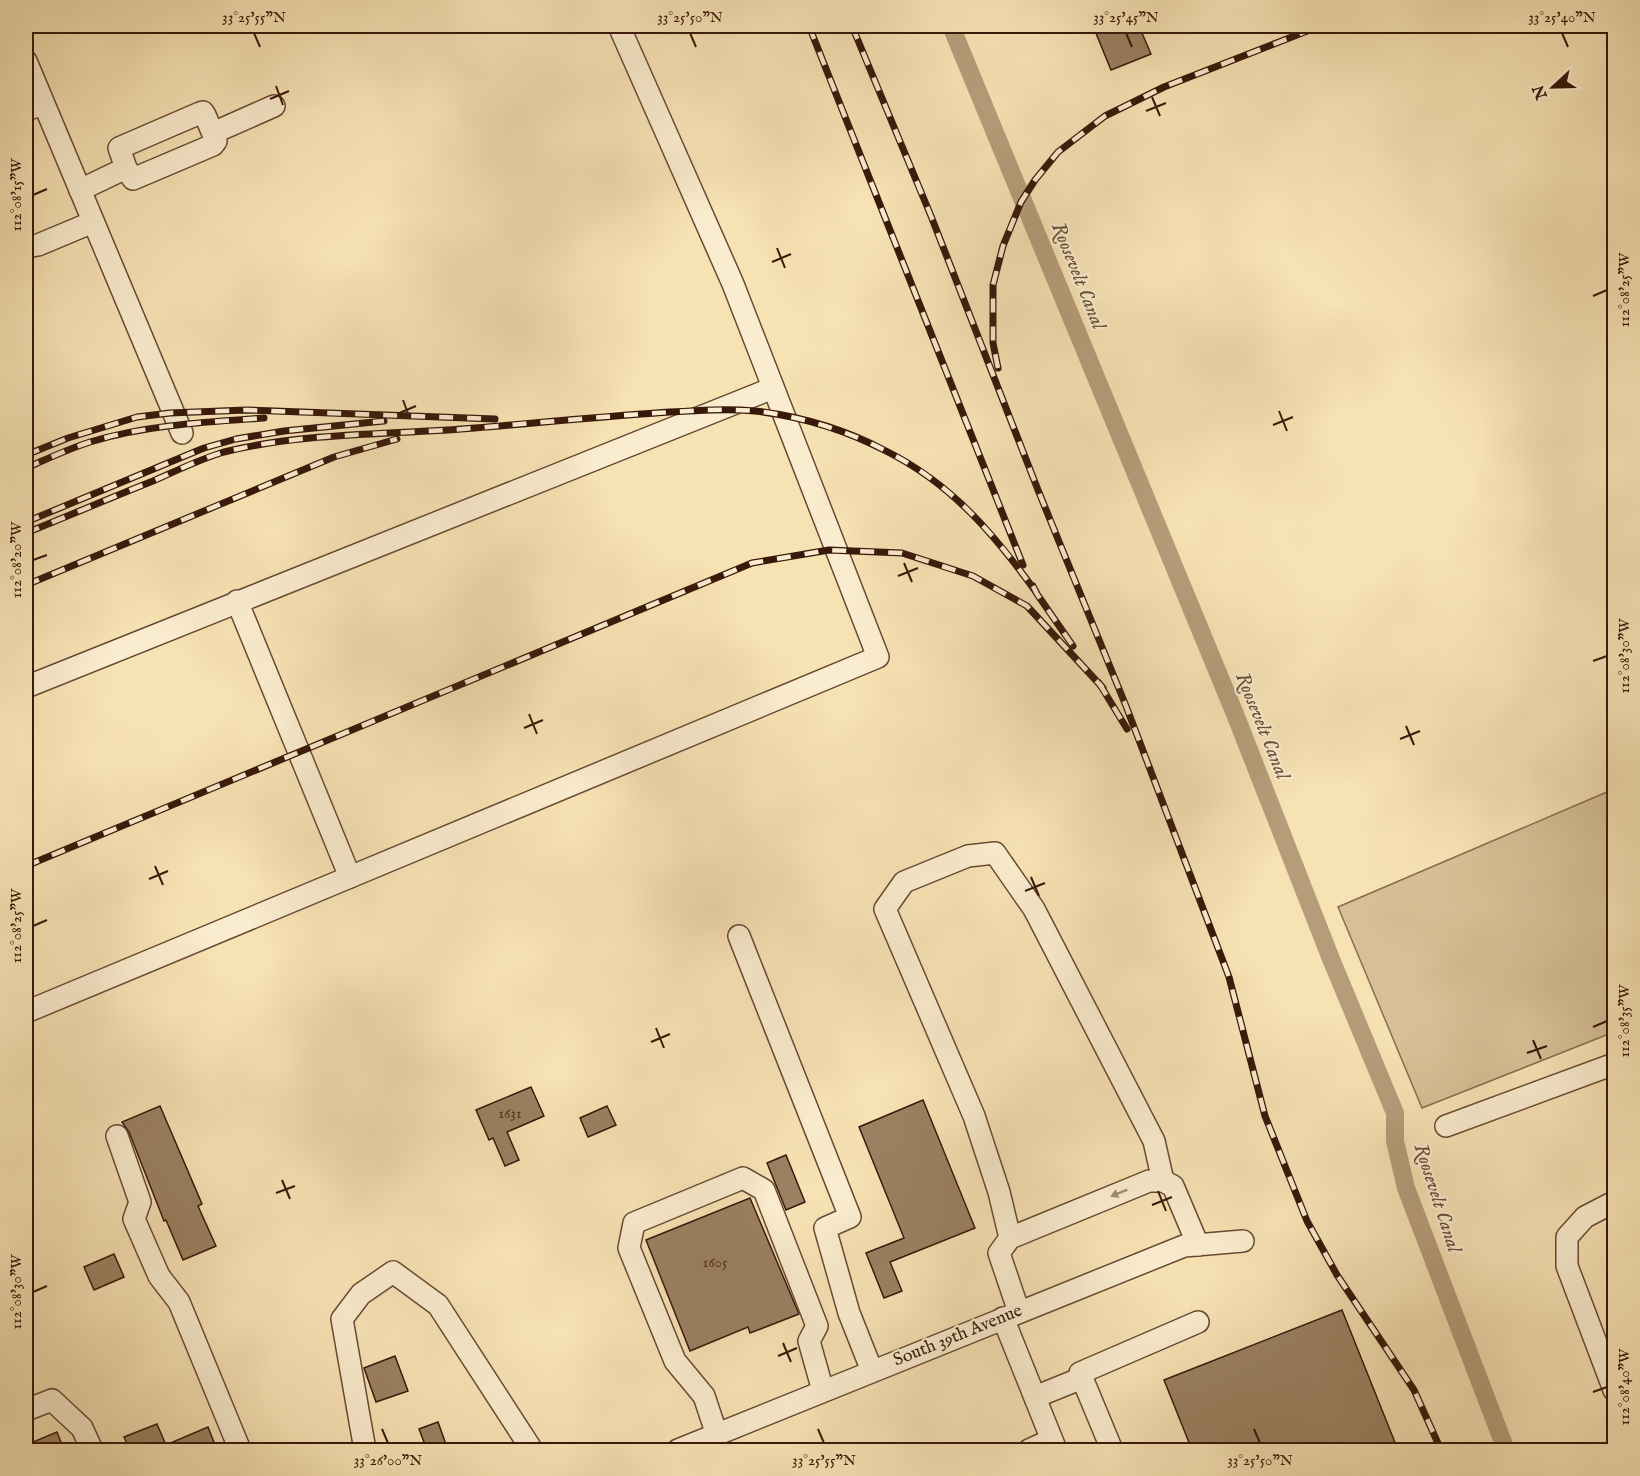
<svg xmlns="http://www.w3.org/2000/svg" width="1640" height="1476" viewBox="0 0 1640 1476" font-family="'IM FELL English',serif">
  <rect width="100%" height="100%" fill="#f7e2b4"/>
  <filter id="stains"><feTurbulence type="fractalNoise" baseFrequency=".00333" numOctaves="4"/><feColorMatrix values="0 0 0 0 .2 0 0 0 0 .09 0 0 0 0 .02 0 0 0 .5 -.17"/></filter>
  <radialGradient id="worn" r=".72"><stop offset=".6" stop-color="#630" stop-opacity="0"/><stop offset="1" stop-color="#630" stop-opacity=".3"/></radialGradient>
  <polygon fill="#d7c097" stroke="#886c50" stroke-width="1.5" points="1614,789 1614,1032 1422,1108 1338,907"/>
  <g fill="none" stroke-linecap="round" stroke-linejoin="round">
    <polyline stroke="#b69d7a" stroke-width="18" points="951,26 1235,714 1331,959 1395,1113 1395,1141 1406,1188 1506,1450"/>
  </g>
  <g fill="#9b8162" stroke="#38180a" stroke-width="1.5">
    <polygon points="1093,26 1139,26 1151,54 1111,70"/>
    <polygon points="531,1087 544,1116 507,1132 519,1160 505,1166 493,1138 489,1140 476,1110"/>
    <polygon points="923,1100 975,1228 890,1262 902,1291 884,1298 866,1253 904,1238 859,1127"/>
    <polygon points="160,1106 202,1204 198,1206 216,1246 183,1260 166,1220 164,1221 129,1132 122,1122"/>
    <polygon points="607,1106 616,1125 588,1137 580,1118"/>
    <polygon points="786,1155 805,1202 786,1210 767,1163"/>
    <polygon points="750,1198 799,1314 750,1333 748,1327 690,1351 646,1240"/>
    <polygon points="114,1254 124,1277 94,1290 84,1267"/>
    <polygon points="1342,1310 1398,1450 1192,1450 1164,1380"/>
    <polygon points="395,1356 408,1391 376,1402 364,1368"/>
    <polygon points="438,1422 448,1450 427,1450 419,1429"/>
    <polygon points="157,1424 166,1445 208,1427 217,1450 130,1450 124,1437"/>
    <polygon points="57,1432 64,1450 26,1450 26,1445"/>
  </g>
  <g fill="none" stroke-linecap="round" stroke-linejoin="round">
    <defs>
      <g id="minor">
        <polyline points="26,61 182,433"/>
        <polyline points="26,110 43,104"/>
        <polyline points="213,133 274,106"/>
        <polyline points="80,190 126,168 133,179 213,145 216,141 205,115 203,112 200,113 119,148 126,168"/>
        <polyline points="26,247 38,245 93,222"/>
        <polyline points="237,601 350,877 878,657 733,284 619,26"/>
        <polyline points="26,687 773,388"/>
        <polyline points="739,936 850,1217 825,1228 849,1313 872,1371"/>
        <polyline points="26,1012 350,877"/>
        <polyline points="1446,1126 1614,1064"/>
        <polyline points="117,1136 140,1202 134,1219 159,1276 179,1302 240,1450"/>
        <polyline points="1614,1202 1585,1217 1567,1237 1567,1266 1614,1390"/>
        <polyline points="1010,1238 999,1192 974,1116 885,909 904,882 968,856 995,853 1034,909 1154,1141 1163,1181"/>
        <polyline points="1019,1312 999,1253 1010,1238 1149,1181 1163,1181 1173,1186 1198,1245"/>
        <polyline points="1003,1318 1056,1450"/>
        <polyline points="1035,1397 1082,1378"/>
        <polyline points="26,1410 52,1400 82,1428 92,1450"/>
        <polyline points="717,1435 704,1396 675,1361 629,1248 634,1223 743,1178 764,1190 817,1326 809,1341 823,1391"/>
        <polyline points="365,1450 342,1319 361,1294 393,1272 438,1305 532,1450"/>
        <polyline points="678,1450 1184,1246 1243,1241"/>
        <polyline points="1029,1450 1051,1440"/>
        <polyline points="1112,1450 1080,1373 1198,1322"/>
      </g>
    </defs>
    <use href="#minor" stroke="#684a34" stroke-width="24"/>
    <use href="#minor" stroke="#faecce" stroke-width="21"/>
    <defs>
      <g id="rail">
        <polyline points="809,26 1023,565"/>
        <polyline points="852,26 931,216 1038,490 1126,706 1229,977 1265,1116 1307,1221 1337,1275 1414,1390 1441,1450"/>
        <polyline points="998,368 993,343 993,285 1003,246 1021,202 1035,180 1058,152 1105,116 1164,87 1320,26"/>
        <polyline points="26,455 68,438 137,417 170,413 246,410 495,419"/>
        <path d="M26,468C47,459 68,449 90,442C146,425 206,422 264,418"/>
        <polyline points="26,522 204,448 236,439 284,431 384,421"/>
        <path d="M26,533C68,516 110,498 153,481C176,471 200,459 224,452C305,432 392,435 475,428C536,423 596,417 656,413C689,411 722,408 755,411C799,416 846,430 886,451C952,484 994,534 1036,592"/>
        <polyline points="26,585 334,457 397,439"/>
        <polyline points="1033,586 1037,594 1073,646"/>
        <polyline points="1099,683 1127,729"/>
        <polyline points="26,866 752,563 829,550 902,553 973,576 1027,606 1103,688"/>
      </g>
    </defs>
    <use href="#rail" stroke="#38180a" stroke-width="7"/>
    <use href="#rail" stroke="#faecce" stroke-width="4.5" stroke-dasharray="14" stroke-linecap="butt"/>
  </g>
  <defs><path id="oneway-solid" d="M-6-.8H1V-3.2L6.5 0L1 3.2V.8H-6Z" transform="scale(1.5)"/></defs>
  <use fill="#a38d76" href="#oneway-solid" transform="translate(1119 1193) rotate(158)"/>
  <path fill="none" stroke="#38180a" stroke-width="2" d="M254,33L260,47M690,33L696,47M1126,33L1132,47M1562,33L1568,47M276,86L283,105M1152,97L1160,116M270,99L289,91M1146,111L1166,103M33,195L47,189M777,248L785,268M772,262L791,254M1593,296L1607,290M403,400L410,419M1279,411L1287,431M397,414L416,406M1273,425L1293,417M33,560L47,555M904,563L912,582M898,576L918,568M1593,661L1607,656M529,714L537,734M1406,726L1414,745M524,728L543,720M1400,739L1420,731M155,866L163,885M1031,877L1039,896M149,879L168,871M1025,891L1045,883M33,926L47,920M1593,1027L1607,1021M656,1028L664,1048M1533,1040L1541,1059M651,1042L670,1034M1527,1053L1547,1046M282,1180L290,1199M1158,1191L1166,1211M276,1193L295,1186M1152,1205L1172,1197M33,1292L47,1286M783,1343L791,1362M778,1356L797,1348M1593,1392L1607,1387M382,1429L388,1443M818,1429L824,1443M1254,1429L1260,1443"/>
  <g text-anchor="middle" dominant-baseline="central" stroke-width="4.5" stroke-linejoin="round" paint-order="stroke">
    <g font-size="15" fill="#513220">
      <text x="510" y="1113">1631</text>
      <text x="715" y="1262">1605</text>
    </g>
    <g font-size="18" fill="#38180a" stroke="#faecce">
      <text transform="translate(958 1336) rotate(-22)">South 39th Avenue</text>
    </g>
    <g font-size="20" font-style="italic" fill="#6a4d37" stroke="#faecce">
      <text transform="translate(1078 276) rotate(68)">Roosevelt Canal</text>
      <text transform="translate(1262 726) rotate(68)">Roosevelt Canal</text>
      <text transform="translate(1437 1198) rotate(72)">Roosevelt Canal</text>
    </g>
  </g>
  <rect width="1640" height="1476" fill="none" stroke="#f7e2b4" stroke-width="66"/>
  <g transform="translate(1553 87) rotate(248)" stroke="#faecce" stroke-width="4.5" paint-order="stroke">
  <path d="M0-4.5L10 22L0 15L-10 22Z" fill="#38180a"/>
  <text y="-9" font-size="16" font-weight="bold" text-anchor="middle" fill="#38180a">N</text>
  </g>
  <rect x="33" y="33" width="1574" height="1410" fill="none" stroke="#38180a" stroke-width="2"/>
  <g font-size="15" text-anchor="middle" fill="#38180a">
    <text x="254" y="22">33°25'55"N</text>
    <text x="690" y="22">33°25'50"N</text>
    <text x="1126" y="22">33°25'45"N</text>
    <text x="1562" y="22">33°25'40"N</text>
    <text transform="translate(16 195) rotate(-90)" y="5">112°08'15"W</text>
    <text transform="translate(1624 290) rotate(-90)" y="5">112°08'25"W</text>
    <text transform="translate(16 560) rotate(-90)" y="5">112°08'20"W</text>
    <text transform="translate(1624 656) rotate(-90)" y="5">112°08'30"W</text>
    <text transform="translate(16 926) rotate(-90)" y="5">112°08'25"W</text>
    <text transform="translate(1624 1021) rotate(-90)" y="5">112°08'35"W</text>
    <text transform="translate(16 1292) rotate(-90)" y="5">112°08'30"W</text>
    <text transform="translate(1624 1387) rotate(-90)" y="5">112°08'40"W</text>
    <text x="388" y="1465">33°26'00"N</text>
    <text x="824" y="1465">33°25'55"N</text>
    <text x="1260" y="1465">33°25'50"N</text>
  </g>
  <rect width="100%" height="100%" filter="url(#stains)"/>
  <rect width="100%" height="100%" fill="url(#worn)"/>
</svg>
